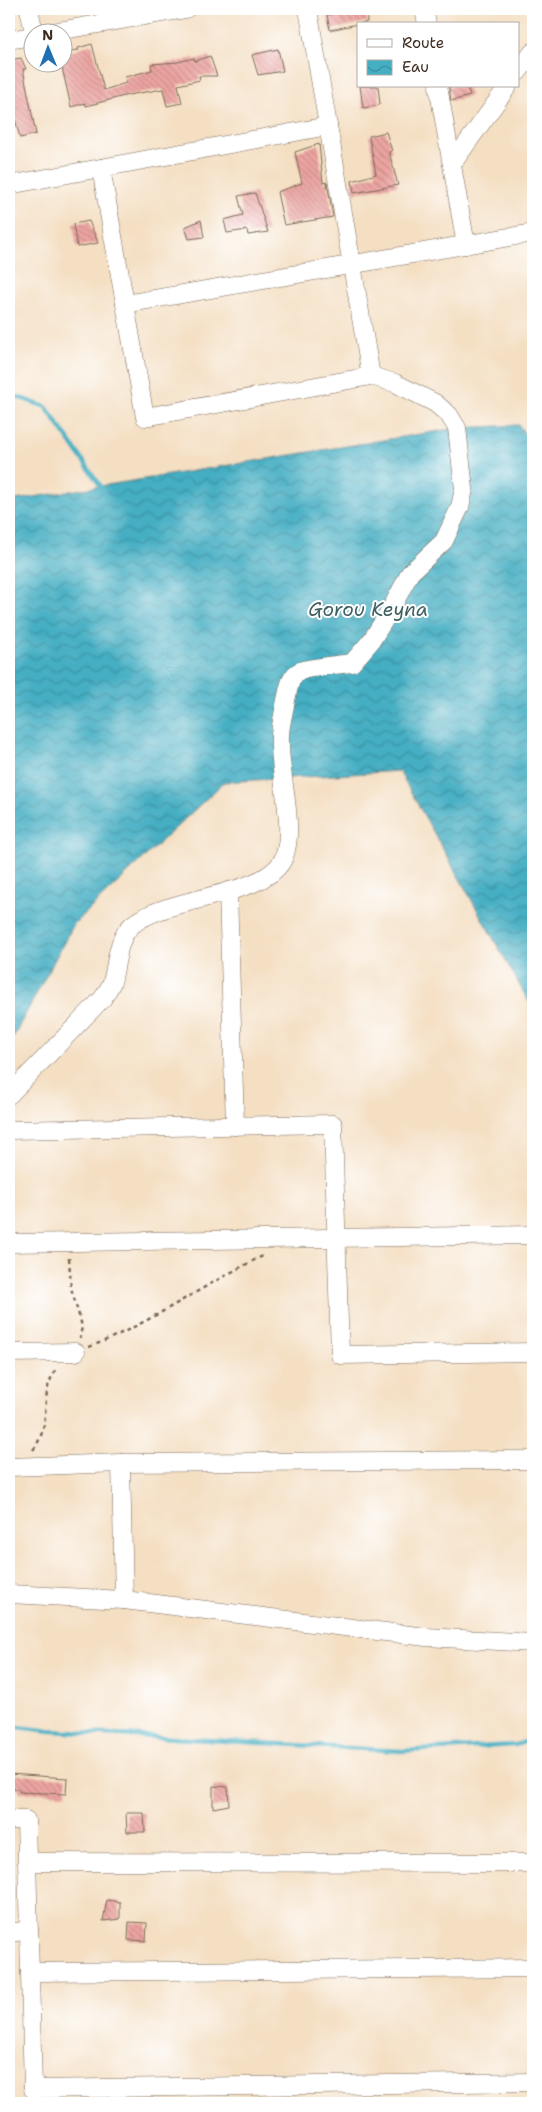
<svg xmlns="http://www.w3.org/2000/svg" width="542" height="2112" viewBox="0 0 542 2112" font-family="'Shantell Sans',sans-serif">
  <defs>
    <pattern id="water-waves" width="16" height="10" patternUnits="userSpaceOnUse" patternTransform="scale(1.25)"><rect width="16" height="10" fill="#44aec3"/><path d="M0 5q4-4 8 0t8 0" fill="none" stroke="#3a8e9e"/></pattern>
    <pattern id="building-back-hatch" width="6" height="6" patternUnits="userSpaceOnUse" patternTransform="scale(1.25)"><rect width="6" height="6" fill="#eda5a2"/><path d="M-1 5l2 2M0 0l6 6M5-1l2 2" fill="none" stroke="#c18783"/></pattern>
  </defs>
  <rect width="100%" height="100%" fill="#fff"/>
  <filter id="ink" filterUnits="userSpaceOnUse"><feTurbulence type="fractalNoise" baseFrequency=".02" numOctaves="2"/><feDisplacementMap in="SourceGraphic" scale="10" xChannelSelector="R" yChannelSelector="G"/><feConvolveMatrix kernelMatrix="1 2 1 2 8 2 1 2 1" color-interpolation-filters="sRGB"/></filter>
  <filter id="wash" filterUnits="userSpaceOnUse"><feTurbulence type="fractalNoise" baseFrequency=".0096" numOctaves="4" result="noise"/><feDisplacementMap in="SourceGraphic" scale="20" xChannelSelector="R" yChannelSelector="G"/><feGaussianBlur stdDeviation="1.12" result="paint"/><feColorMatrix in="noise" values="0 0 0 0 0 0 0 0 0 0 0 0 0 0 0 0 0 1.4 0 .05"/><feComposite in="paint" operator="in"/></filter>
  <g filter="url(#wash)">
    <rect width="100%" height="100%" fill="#f4dfc3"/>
    <polygon fill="url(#water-waves)" stroke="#406c70" points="519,425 533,447 533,1009 399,771 224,782 74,924 9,1045 9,501 457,428"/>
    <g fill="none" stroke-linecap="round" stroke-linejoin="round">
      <g stroke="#44aec3" stroke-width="4.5">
        <polyline points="9,394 46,407 104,491"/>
        <polyline points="9,1726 51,1731 401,1751 516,1745 533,1739"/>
      </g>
    </g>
    <g id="blocks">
      <g fill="url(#building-back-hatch)">
        <polygon points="357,9 366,9 367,22 330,30 327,15"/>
        <polygon points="92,44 104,90 126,83 125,77 152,70 151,64 178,62 194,58 195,61 210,56 217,76 199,76 200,80 178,85 182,103 167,106 163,89 128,95 86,106 85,103 71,107 62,67 62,52 79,50 78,48"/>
        <polygon points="278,49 283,71 258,75 252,55"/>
        <polygon points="21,58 26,69 23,69 36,134 20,138 14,115 9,116 9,86 12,86 9,60"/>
        <polygon points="360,86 378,86 380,105 363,108"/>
        <polygon points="449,86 467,86 470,96 451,101"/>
        <polygon points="386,132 392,151 389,152 398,185 354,193 352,181 376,174 369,136"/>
        <polygon points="319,144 323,183 327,182 333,217 284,225 277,192 302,183 295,152"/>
        <polygon points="255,193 268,232 248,235 247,230 227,233 224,220 243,215 238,196"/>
        <polygon points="201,220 204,237 189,239 185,227"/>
        <polygon points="89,221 98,243 77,247 73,224"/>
        <polygon points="9,1774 67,1778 66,1794 19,1792 19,1789 9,1789"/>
        <polygon points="213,1786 228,1787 229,1805 213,1808"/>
        <polygon points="126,1813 144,1813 145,1832 127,1832"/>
        <polygon points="107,1900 120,1902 120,1919 103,1921"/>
        <polygon points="129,1922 147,1923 146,1941 128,1940"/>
      </g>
    </g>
  </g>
  <g filter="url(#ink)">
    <use href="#blocks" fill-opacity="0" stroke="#7c6958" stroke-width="1"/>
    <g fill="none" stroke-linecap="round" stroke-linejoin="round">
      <defs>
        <g id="minor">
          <polyline points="29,9 34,32"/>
          <polyline points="308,9 371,376"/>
          <polyline points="424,9 427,24"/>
          <polyline points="52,32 186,9"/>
          <polyline points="9,40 32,36"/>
          <polyline points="518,72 533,52"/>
          <polyline points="438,86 466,245"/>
          <polyline points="452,164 508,86"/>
          <polyline points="9,185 328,126"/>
          <polyline points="125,304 533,233"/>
          <polyline points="228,891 235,1126"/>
          <path d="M9,1095L103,998C106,993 110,987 112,982C117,964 117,938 132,925C167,895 268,898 284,857C296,825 278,772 280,737C280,725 284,712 286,700C289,688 289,677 300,671C306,668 343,664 352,663L371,641L390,611L410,573L444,541L460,507L464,489L457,428L449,415L435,403L395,383L371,376L145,417L101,168"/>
          <polyline points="9,1130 333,1124 340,1355 533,1352"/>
          <polyline points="9,1243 533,1235"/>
          <polyline points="9,1353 76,1352"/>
          <polyline points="121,1463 124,1600"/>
          <polyline points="9,1467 121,1463 533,1460"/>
          <polyline points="9,1594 124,1600 426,1637 533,1643"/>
          <polyline points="9,1820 26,1820 33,2089 533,2082"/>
          <polyline points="27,1862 533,1863"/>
          <polyline points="9,1933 29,1930"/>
          <polyline points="30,1972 533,1968"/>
        </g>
      </defs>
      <use href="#minor" stroke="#7c6958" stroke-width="19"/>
      <g stroke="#7c6958" stroke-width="2.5" stroke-dasharray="4 4" stroke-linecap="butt">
        <polyline points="69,1258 71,1288 82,1326 80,1338"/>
        <path d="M89,1347C150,1324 204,1284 263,1256"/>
        <path d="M33,1450C50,1427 42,1408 49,1383C51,1378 54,1373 56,1368"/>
      </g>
      <use href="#minor" stroke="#fff" stroke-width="18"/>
    </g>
  </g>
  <g text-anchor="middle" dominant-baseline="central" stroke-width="4" stroke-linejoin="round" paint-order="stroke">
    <g font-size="19" font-style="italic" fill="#3f5f60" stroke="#fff">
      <text x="368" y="609">Gorou Keyna</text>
    </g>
  </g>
  <rect width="542" height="2112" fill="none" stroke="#fff" stroke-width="30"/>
  <rect x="357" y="22" width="162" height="65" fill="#ffffff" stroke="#b1aaa5"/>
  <rect x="367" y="39" width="25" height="8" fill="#ffffff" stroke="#b1aaa5"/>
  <text x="402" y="48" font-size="15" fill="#3b2a1e">Route</text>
  <rect x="367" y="60" width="25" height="15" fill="url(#water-waves)" stroke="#b1aaa5"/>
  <text x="402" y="72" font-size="15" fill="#3b2a1e">Eau</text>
  <g transform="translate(48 48) rotate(359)"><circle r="24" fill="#ffffff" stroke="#b1aaa5"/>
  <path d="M0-4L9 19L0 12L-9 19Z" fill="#1f6fb2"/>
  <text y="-8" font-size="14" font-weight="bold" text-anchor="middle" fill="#3b2a1e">N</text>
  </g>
</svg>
